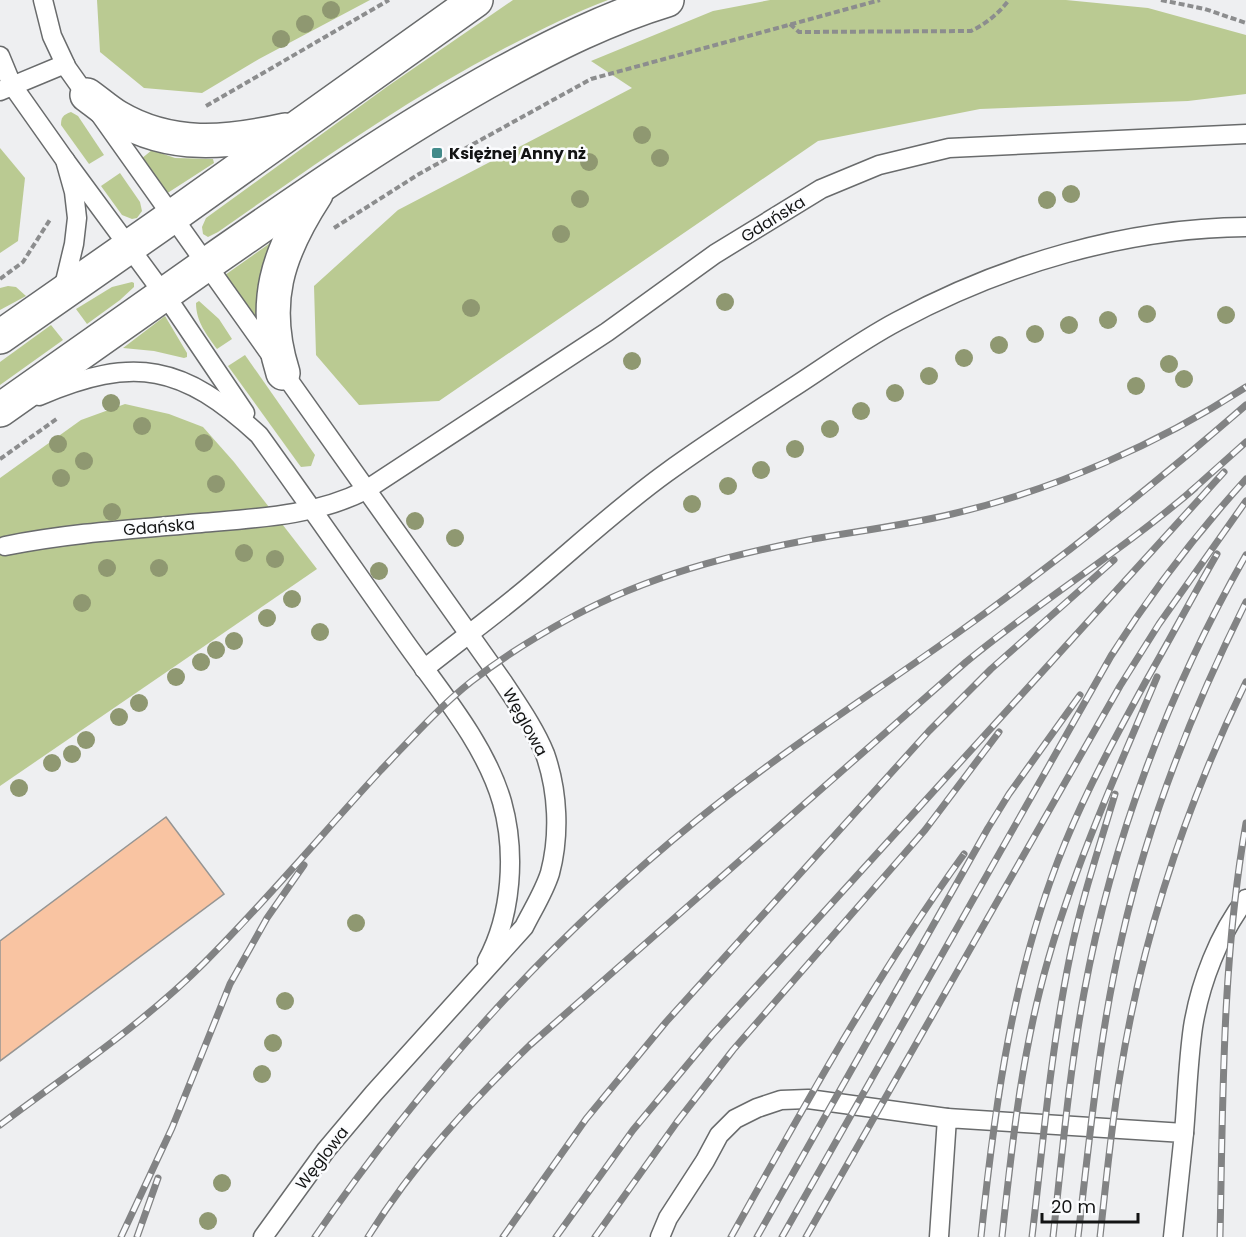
<svg xmlns="http://www.w3.org/2000/svg" width="1246" height="1237" viewBox="0 0 1246 1237" font-family="Poppins,sans-serif">
  <rect width="100%" height="100%" fill="#eeeff1"/>
  <g fill="#baca92">
    <polygon points="97,0 370,0 259,59 202,93 144,88 100,52"/>
    <path d="M513,0H608C573,13 539,31 505,48C404,101 311,167 218,232L208,237L203,234L202,227L206,218L388,86Z"/>
    <polygon points="770,0 1066,0 1148,8 1246,35 1246,94 1188,101 980,109 818,141 439,401 359,405 316,355 314,286 398,210 632,88 591,61 713,11"/>
    <path d="M71,112L78,116L104,155L89,164L61,125C61,117 63,115 71,112Z"/>
    <polygon points="0,148 25,178 18,241 0,253"/>
    <polygon points="152,150 175,158 213,159 214,163 166,194 141,159"/>
    <polygon points="120,173 140,202 142,211 137,218 132,219 122,215 101,186"/>
    <polygon points="276,239 257,322 225,275"/>
    <polygon points="132,282 134,283 134,287 120,300 87,324 76,309 112,287"/>
    <polygon points="8,286 16,287 26,296 0,310 0,288"/>
    <path d="M199,301L219,319L232,339L217,349C207,335 196,322 196,303Z"/>
    <polygon points="165,316 187,353 187,357 184,358 154,351 123,348"/>
    <polygon points="51,325 63,340 0,385 0,362"/>
    <polygon points="245,355 315,455 311,466 301,467 298,463 228,366"/>
    <polygon points="125,404 169,414 203,427 234,462 317,569 0,786 0,478 81,420"/>
  </g>
  <polygon fill="#f9c4a2" stroke="#969593" stroke-width="1.5" points="166,817 224,894 0,1061 0,941"/>
  <g fill="none" stroke-linecap="round" stroke-linejoin="round">
    <defs>
      <g id="service">
        <path d="M43,0L52,36L67,68L503,682C518,705 535,729 545,754C558,791 560,835 550,873C544,892 533,909 524,927L374,1093L326,1150L263,1237"/>
        <polyline points="0,56 12,85 65,160 74,192 77,218 74,244 63,290"/>
        <polyline points="0,91 65,64"/>
        <polyline points="65,160 174,308 245,413"/>
        <path d="M39,396C135,355 183,365 259,435C308,503 355,571 403,639C438,689 485,743 502,802C516,852 512,915 487,961"/>
        <path d="M5,546C69,533 135,529 201,523C257,518 315,516 366,490L607,332L715,254L821,189L879,165L949,148L1246,134"/>
        <path d="M424,669C460,640 498,613 533,583C577,546 619,507 666,473C706,444 748,417 789,390C825,367 860,341 898,321C1004,264 1126,228 1246,227"/>
        <path d="M1184,1133C1187,1098 1188,1062 1193,1027C1200,983 1219,934 1246,899"/>
        <polyline points="660,1237 668,1218 705,1161 719,1135 735,1119 757,1108 781,1100 808,1099 947,1118"/>
        <polyline points="939,1237 947,1118 1184,1133 1173,1237"/>
      </g>
      <g id="tertiary">
        <polyline points="0,337 173,216"/>
        <polyline points="0,410 207,264"/>
      </g>
      <g id="primary">
        <path d="M87,95C97,102 107,111 117,117C171,149 227,143 285,130"/>
        <polyline points="173,216 476,0"/>
        <path d="M207,264C303,197 398,131 501,74C554,45 608,18 667,0"/>
        <path d="M283,373C261,303 277,254 316,194"/>
      </g>
    </defs>
    <use href="#service" stroke="#696b6c" stroke-width="21"/>
    <use href="#tertiary" stroke="#696b6c" stroke-width="36"/>
    <use href="#primary" stroke="#696b6c" stroke-width="36"/>
    <g stroke="#8c8d8e" stroke-width="4" stroke-dasharray="6 3" stroke-linecap="butt">
      <polyline points="1161,0 1205,9 1246,23"/>
      <path d="M790,24L799,32L971,31C987,23 998,14 1009,0"/>
      <polyline points="206,106 389,0"/>
      <polyline points="334,228 419,174 591,79 880,0"/>
      <polyline points="0,279 23,262 51,218"/>
      <polyline points="0,459 58,418"/>
    </g>
    <use href="#service" stroke="#fff" stroke-width="18"/>
    <use href="#tertiary" stroke="#fff" stroke-width="33"/>
    <use href="#primary" stroke="#fff" stroke-width="33"/>
    <defs>
      <g id="rail">
        <polyline points="1190,492 1246,442"/>
        <path d="M0,1125C69,1073 143,1024 204,963C266,901 322,834 381,770C410,740 439,707 472,681C503,657 537,636 572,617C648,576 729,555 813,539C859,531 906,525 952,514C1054,490 1158,444 1246,387"/>
        <polyline points="121,1237 172,1128 230,984 267,918 304,865"/>
        <polyline points="137,1237 158,1178"/>
        <path d="M315,1237C422,1081 550,939 697,820C781,752 872,694 959,632C1058,561 1154,485 1246,405"/>
        <path d="M368,1237C413,1165 469,1104 530,1045L966,662C1040,601 1123,550 1195,488"/>
        <polyline points="503,1237 586,1119 666,1022 929,731 991,669 1114,560"/>
        <polyline points="556,1237 633,1130 712,1035 1224,472"/>
        <polyline points="595,1237 677,1122 733,1050 925,830 999,732"/>
        <path d="M731,1237C805,1105 875,977 964,854"/>
        <polyline points="757,1237 988,828 1009,794 1080,695"/>
        <path d="M782,1237L1111,656C1151,593 1196,534 1246,479"/>
        <polyline points="806,1237 1120,686 1159,624 1246,501"/>
        <path d="M981,1237C995,1103 1013,969 1065,843C1088,787 1117,734 1146,681C1170,639 1193,596 1217,554"/>
        <path d="M1002,1237C1012,1144 1022,1050 1048,960C1076,862 1118,770 1157,677"/>
        <path d="M1032,1237C1043,1143 1051,1049 1070,956C1081,901 1099,848 1115,794"/>
        <path d="M1053,1237C1062,1156 1069,1074 1084,993C1112,840 1169,690 1246,555"/>
        <path d="M1078,1237C1090,1136 1099,1035 1122,937C1148,821 1193,708 1246,602"/>
        <path d="M1100,1237C1106,1183 1111,1128 1120,1075C1142,938 1185,807 1246,682"/>
        <path d="M1220,1237C1223,1098 1222,960 1246,823"/>
      </g>
    </defs>
    <use href="#rail" stroke="#828384" stroke-width="7"/>
    <use href="#rail" stroke="#fbfcfe" stroke-width="4.5" stroke-dasharray="14" stroke-linecap="butt"/>
  </g>
  <g fill="#8f9871">
    <circle cx="331" cy="10" r="9"/>
    <circle cx="305" cy="24" r="9"/>
    <circle cx="281" cy="39" r="9"/>
    <circle cx="642" cy="135" r="9"/>
    <circle cx="660" cy="158" r="9"/>
    <circle cx="589" cy="162" r="9"/>
    <circle cx="1071" cy="194" r="9"/>
    <circle cx="580" cy="199" r="9"/>
    <circle cx="1047" cy="200" r="9"/>
    <circle cx="561" cy="234" r="9"/>
    <circle cx="725" cy="302" r="9"/>
    <circle cx="471" cy="308" r="9"/>
    <circle cx="1147" cy="314" r="9"/>
    <circle cx="1226" cy="315" r="9"/>
    <circle cx="1108" cy="320" r="9"/>
    <circle cx="1069" cy="325" r="9"/>
    <circle cx="1035" cy="334" r="9"/>
    <circle cx="999" cy="345" r="9"/>
    <circle cx="964" cy="358" r="9"/>
    <circle cx="632" cy="361" r="9"/>
    <circle cx="1169" cy="364" r="9"/>
    <circle cx="929" cy="376" r="9"/>
    <circle cx="1184" cy="379" r="9"/>
    <circle cx="1136" cy="386" r="9"/>
    <circle cx="895" cy="393" r="9"/>
    <circle cx="111" cy="403" r="9"/>
    <circle cx="861" cy="411" r="9"/>
    <circle cx="142" cy="426" r="9"/>
    <circle cx="830" cy="429" r="9"/>
    <circle cx="204" cy="443" r="9"/>
    <circle cx="58" cy="444" r="9"/>
    <circle cx="795" cy="449" r="9"/>
    <circle cx="84" cy="461" r="9"/>
    <circle cx="761" cy="470" r="9"/>
    <circle cx="61" cy="478" r="9"/>
    <circle cx="216" cy="484" r="9"/>
    <circle cx="728" cy="486" r="9"/>
    <circle cx="692" cy="504" r="9"/>
    <circle cx="112" cy="512" r="9"/>
    <circle cx="415" cy="521" r="9"/>
    <circle cx="455" cy="538" r="9"/>
    <circle cx="244" cy="553" r="9"/>
    <circle cx="275" cy="559" r="9"/>
    <circle cx="107" cy="568" r="9"/>
    <circle cx="159" cy="568" r="9"/>
    <circle cx="379" cy="571" r="9"/>
    <circle cx="292" cy="599" r="9"/>
    <circle cx="82" cy="603" r="9"/>
    <circle cx="267" cy="618" r="9"/>
    <circle cx="320" cy="632" r="9"/>
    <circle cx="234" cy="641" r="9"/>
    <circle cx="216" cy="650" r="9"/>
    <circle cx="201" cy="662" r="9"/>
    <circle cx="176" cy="677" r="9"/>
    <circle cx="139" cy="703" r="9"/>
    <circle cx="119" cy="717" r="9"/>
    <circle cx="86" cy="740" r="9"/>
    <circle cx="72" cy="754" r="9"/>
    <circle cx="52" cy="763" r="9"/>
    <circle cx="19" cy="788" r="9"/>
    <circle cx="356" cy="923" r="9"/>
    <circle cx="285" cy="1001" r="9"/>
    <circle cx="273" cy="1043" r="9"/>
    <circle cx="262" cy="1074" r="9"/>
    <circle cx="222" cy="1183" r="9"/>
    <circle cx="208" cy="1221" r="9"/>
  </g>
  <rect fill="#438b8b" stroke="#fbfcfe" stroke-width="2" x="431" y="147" width="12" height="12" rx="3"/>
  <g text-anchor="middle" dominant-baseline="central" stroke-width="5" stroke-linejoin="round" paint-order="stroke">
    <g font-size="16" font-weight="bold" fill="#131414" stroke="#fbfcfe" text-anchor="start">
      <text x="449" y="153">Księżnej Anny nż</text>
    </g>
    <g font-size="16" fill="#131414" stroke="#fbfcfe">
      <text transform="translate(773 219) rotate(-32)">Gdańska</text>
      <text transform="translate(159 527) rotate(-5)">Gdańska</text>
      <text transform="translate(525 722) rotate(61)">Węglowa</text>
      <text transform="translate(322 1158) rotate(-52)">Węglowa</text>
    </g>
  </g>
  <path d="M1042 1213v9h96v-9" fill="none" stroke="#131414" stroke-width="3"/>
  <text x="1051" y="1213" font-size="18" fill="#131414" stroke="#fbfcfe" stroke-width="4.5" paint-order="stroke">20 m</text>
</svg>
